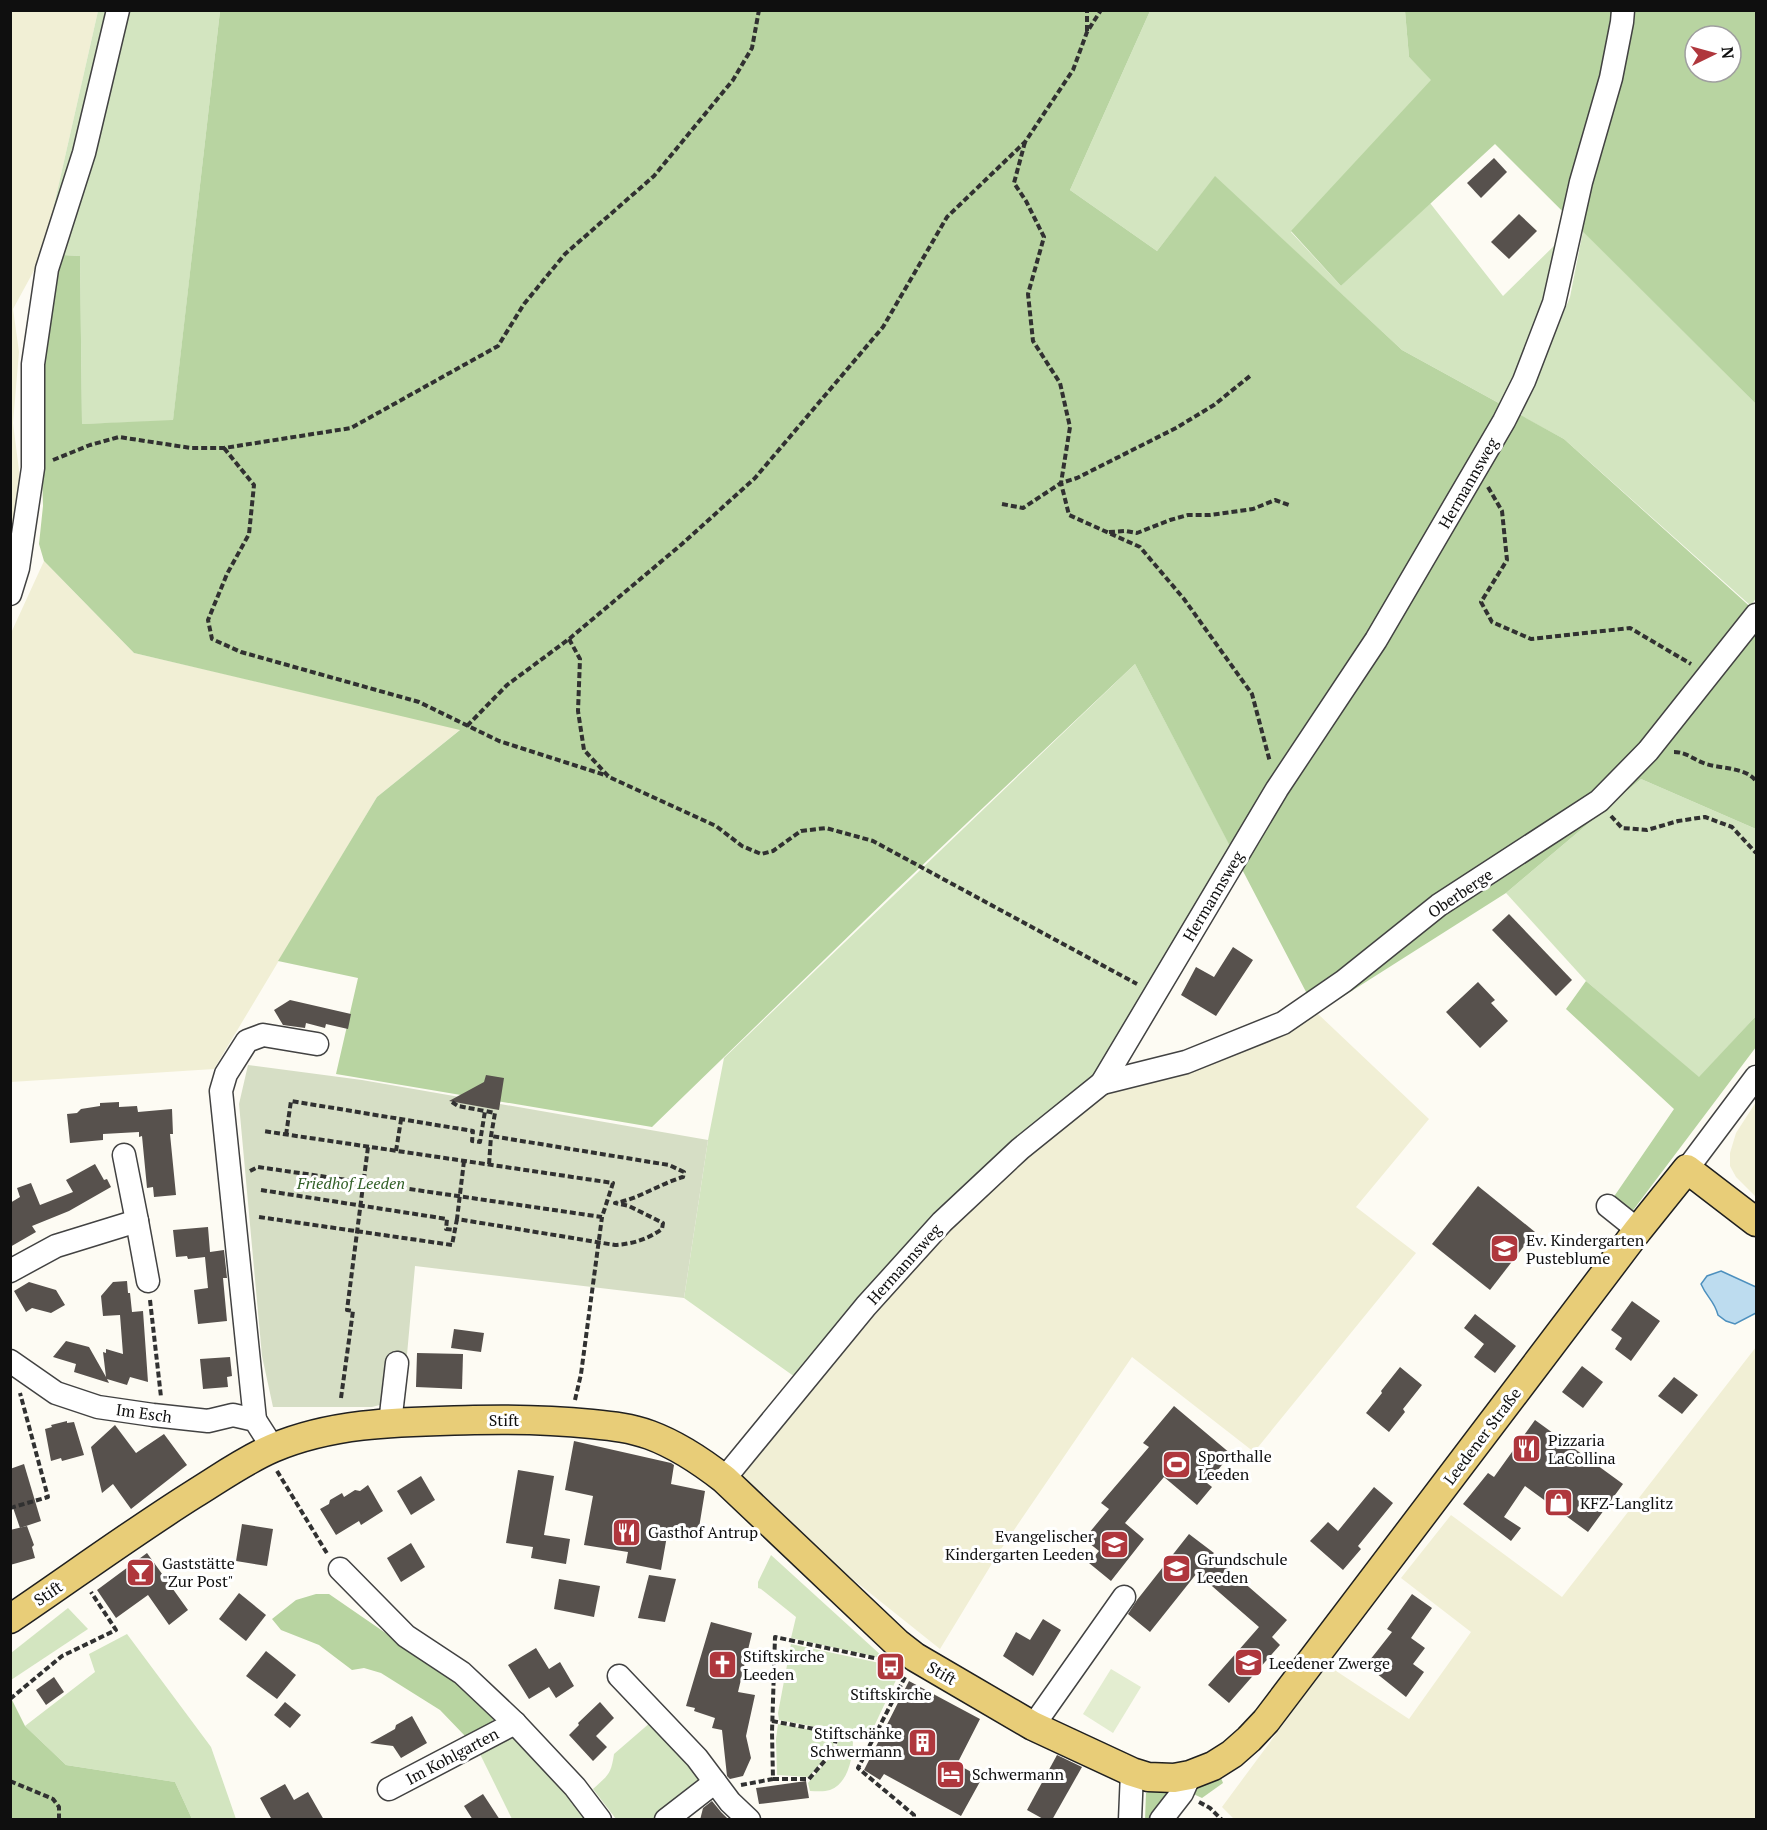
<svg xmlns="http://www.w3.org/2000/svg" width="1767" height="1830" viewBox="0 0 1767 1830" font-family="'PT Serif',serif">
  <rect width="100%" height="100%" fill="#fdfbf3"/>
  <g fill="#f1efd5">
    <polygon points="11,11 98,11 43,254 13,309 19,352 13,423 20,478 11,545"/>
    <polygon points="44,561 134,653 461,729 377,797 214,1069 11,1082 11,633"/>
    <polygon points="1317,1013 1429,1119 1356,1207 1416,1253 1254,1452 1132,1357 999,1552 940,1649 791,1530 737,1480 951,1224 1030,1154 1110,1092 1290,1028"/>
    <polygon points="1756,1102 1756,1197 1736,1177 1730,1166 1730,1153 1736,1133"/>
    <polygon points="1756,1347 1756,1819 1235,1820 1222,1807 1327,1665 1409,1719 1471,1632 1401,1578 1451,1515 1562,1597"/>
  </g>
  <g fill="#d3e5c0">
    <polygon points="98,11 220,11 173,421 82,424 80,256 43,254"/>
    <polygon points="1150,11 1405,11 1409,57 1432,80 1291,232 1341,286 1430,203 1503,296 1561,239 1551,291 1506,407 1402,350 1215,177 1157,251 1070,190"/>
    <polygon points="1583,231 1756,404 1756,598 1751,606 1564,439 1521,416 1570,297"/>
    <polygon points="1135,664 1233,851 1093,1075 931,1218 795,1377 684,1298 708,1140 724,1058"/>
    <polygon points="1641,779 1756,829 1756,1016 1699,1078 1586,981 1506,893"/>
    <polygon points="771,1555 883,1657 881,1658 791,1638 796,1617 761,1589 758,1588 758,1582"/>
    <polygon points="68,1608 88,1629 11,1680 11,1653"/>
    <polygon points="127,1634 211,1747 236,1819 192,1819 175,1782 66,1765 25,1726 95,1672 89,1654"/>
    <polygon points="791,1644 889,1665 888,1670 897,1678 869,1737 779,1720 778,1713"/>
    <path d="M651,1722L700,1773L699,1787L654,1819H616L593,1789C608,1775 611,1775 614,1754Z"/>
    <polygon points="778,1724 835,1734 833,1748 809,1777 777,1775 776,1739"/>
    <polygon points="514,1732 592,1819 512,1819 478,1750"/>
    <path d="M839,1737L853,1739C853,1756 849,1783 830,1790C824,1792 816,1791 810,1791L808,1783L836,1750Z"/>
  </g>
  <g fill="#b8d4a1" fill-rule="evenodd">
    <polygon points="220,11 1150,11 1070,190 1157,251 1215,176 1402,350 1564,439 1756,612 1756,829 1641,779 1506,893 1317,1013 1135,664 894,892 652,1127 336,1074 358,978 278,961 377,797 460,730 134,653 44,561 39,544 43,506 39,371 46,312 62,255 80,256 82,424 173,420"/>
    <path d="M1405,11H1756V404L1495,144L1341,286L1291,231L1431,80L1409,57ZM1695,36H1731V72H1695Z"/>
    <polygon points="1586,981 1699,1077 1756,1016 1756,1047 1631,1213 1613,1198 1674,1109 1566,1009"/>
    <polygon points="316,1594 329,1594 464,1687 494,1718 492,1722 466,1737 440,1710 381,1673 364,1668 352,1670 319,1645 281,1630 272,1619 296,1600"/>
    <polygon points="10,1696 25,1726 66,1765 175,1782 192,1819 11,1819"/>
    <polygon points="1220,1775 1223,1783 1202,1798 1189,1792 1197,1784"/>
    <polygon points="1149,1792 1170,1792 1152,1819 1145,1820 1146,1793"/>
  </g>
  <polygon fill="#d6dec5" points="248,1065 362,1080 708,1140 684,1298 415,1266 403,1399 372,1407 273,1407 262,1356 239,1104"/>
  <polygon fill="#e3edd0" points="1111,1669 1141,1687 1113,1733 1083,1714"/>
  <path fill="#bddcef" stroke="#4d90be" stroke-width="1.5" d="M1721,1271L1756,1287V1313L1735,1324L1726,1321L1718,1315C1714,1300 1707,1298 1701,1284L1707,1276Z"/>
  <g fill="#57514d">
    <polygon points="1494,158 1507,172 1481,198 1467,183"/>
    <polygon points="1519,214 1537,231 1509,259 1491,242"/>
    <polygon points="1509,914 1572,980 1556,996 1492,930"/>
    <polygon points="1233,947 1253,960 1216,1016 1181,995 1196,967 1214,977"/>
    <polygon points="1478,982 1495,1000 1491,1003 1508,1021 1480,1048 1446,1012"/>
    <polygon points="290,1000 351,1014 348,1029 326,1024 325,1028 306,1023 305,1028 283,1025 274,1010"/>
    <polygon points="486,1075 504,1078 499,1110 449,1101 484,1082"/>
    <polygon points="119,1102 119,1107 137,1106 138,1112 172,1109 173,1134 170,1134 176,1195 154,1197 153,1187 147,1188 142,1136 139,1137 139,1132 103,1134 103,1140 70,1143 67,1114 77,1113 81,1109 100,1106 100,1103"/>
    <polygon points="95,1164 104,1180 107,1179 111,1187 69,1211 32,1226 36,1232 10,1247 10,1203 20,1197 17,1188 31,1183 40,1205 73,1192 66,1180"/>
    <polygon points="1478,1186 1535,1232 1490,1290 1432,1244"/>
    <polygon points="208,1227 210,1252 224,1250 227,1278 223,1278 227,1321 198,1324 194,1290 208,1288 205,1257 188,1259 187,1256 176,1257 173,1230"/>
    <polygon points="127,1281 128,1293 130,1293 132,1312 143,1311 148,1382 130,1377 127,1385 107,1379 109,1383 74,1372 76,1364 53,1357 66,1341 89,1347 106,1377 103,1352 106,1353 106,1349 123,1354 120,1315 103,1316 101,1296 113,1282"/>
    <polygon points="29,1282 56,1290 65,1305 51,1313 32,1308 26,1312 14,1291"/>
    <polygon points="1632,1301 1660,1321 1631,1361 1615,1349 1622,1338 1611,1330"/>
    <polygon points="1475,1314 1516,1346 1495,1373 1474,1357 1484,1344 1464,1328"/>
    <polygon points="454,1329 484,1333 481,1352 451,1348"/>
    <polygon points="417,1353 463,1354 462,1389 416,1387"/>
    <polygon points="230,1357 232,1376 227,1377 228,1387 203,1389 200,1359"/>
    <polygon points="1582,1366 1603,1382 1583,1408 1562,1392"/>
    <polygon points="1400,1367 1422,1385 1403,1409 1405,1412 1389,1432 1366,1413 1382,1393 1381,1391"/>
    <polygon points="1674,1377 1698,1395 1682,1414 1658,1396"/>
    <polygon points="1174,1406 1231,1454 1207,1483 1212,1487 1197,1505 1164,1477 1125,1523 1144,1539 1111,1581 1089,1563 1099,1551 1084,1539 1109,1509 1101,1503 1149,1447 1143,1443"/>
    <polygon points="1535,1420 1623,1484 1588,1532 1525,1486 1504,1517 1521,1528 1511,1541 1463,1504 1488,1473 1494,1477"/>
    <polygon points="67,1421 67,1423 74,1422 84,1455 62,1461 61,1458 51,1461 45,1429 52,1427 51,1425"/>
    <polygon points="115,1425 136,1453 164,1434 187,1465 131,1509 113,1484 102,1493 91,1447"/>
    <polygon points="574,1441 671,1463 674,1465 671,1484 705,1491 698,1534 668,1530 661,1570 626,1563 628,1552 584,1545 593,1496 565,1490"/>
    <polygon points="24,1464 41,1521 20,1528 10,1499 10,1469"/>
    <polygon points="518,1470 554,1476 544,1535 570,1539 566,1564 531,1558 533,1547 506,1543"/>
    <polygon points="421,1476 435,1500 411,1515 397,1491"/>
    <polygon points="368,1485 383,1511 361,1525 359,1521 336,1535 320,1509 329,1504 330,1500 342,1493 344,1497 355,1490 360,1491"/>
    <polygon points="1374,1487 1393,1503 1358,1546 1361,1549 1343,1570 1310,1541 1328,1522 1338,1531"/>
    <polygon points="242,1524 273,1529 267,1566 236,1561"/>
    <polygon points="27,1526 34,1545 32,1547 35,1558 10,1565 10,1530"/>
    <polygon points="1189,1534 1214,1553 1212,1555 1287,1620 1272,1637 1280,1645 1229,1703 1208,1685 1259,1627 1197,1573 1150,1632 1128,1614 1137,1600"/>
    <polygon points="411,1543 425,1567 401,1582 387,1558"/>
    <polygon points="147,1553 188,1610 169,1625 148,1595 116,1618 97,1590"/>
    <polygon points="649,1575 676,1579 665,1622 638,1618"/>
    <polygon points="559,1579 600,1586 594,1617 554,1609"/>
    <polygon points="239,1593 266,1615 246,1641 219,1619"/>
    <polygon points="1412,1594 1432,1608 1411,1638 1425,1648 1413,1664 1424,1672 1406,1697 1366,1665 1392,1632 1387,1629"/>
    <polygon points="1043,1619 1061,1630 1033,1676 1003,1656 1016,1632 1030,1640"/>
    <polygon points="711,1622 752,1633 738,1692 755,1695 746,1736 751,1758 743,1776 730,1779 727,1776 722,1730 712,1728 715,1718 694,1711 695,1708 686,1706"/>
    <polygon points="536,1648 549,1669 560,1662 574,1686 556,1698 549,1687 529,1699 508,1665"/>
    <polygon points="266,1651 296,1675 277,1699 246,1676"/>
    <polygon points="54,1677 64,1692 46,1705 36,1690"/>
    <polygon points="909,1681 980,1719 957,1764 982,1778 961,1816 884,1774 880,1780 864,1770"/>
    <polygon points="285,1702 301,1715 290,1728 274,1715"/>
    <polygon points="600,1702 614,1718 596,1736 607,1747 593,1761 569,1735 579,1725 578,1723"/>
    <polygon points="412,1716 427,1743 401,1758 393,1746 370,1743 395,1729 396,1725"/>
    <polygon points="1057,1755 1082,1767 1052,1820 1045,1820 1027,1810"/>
    <polygon points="806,1781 809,1798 759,1804 756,1788"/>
    <polygon points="285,1784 294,1800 308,1792 324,1820 272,1820 260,1798"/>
    <polygon points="483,1794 500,1820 473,1820 464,1806"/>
    <polygon points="712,1801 721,1812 729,1820 700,1820 703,1808"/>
  </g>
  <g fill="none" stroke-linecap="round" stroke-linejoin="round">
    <defs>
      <g id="minor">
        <polyline points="10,594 18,568 33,468 33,364 47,269 84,153 118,10"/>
        <polyline points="1102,1083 1186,1062 1283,1023 1344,981 1439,905 1599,801 1648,751 1756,615"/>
        <polyline points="1687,1169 1756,1077"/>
        <polyline points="1608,1206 1638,1230"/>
        <polyline points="137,1221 148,1281"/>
        <polyline points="10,1271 56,1246 137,1221 124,1155"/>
        <polyline points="10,1361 56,1393 98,1407 153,1415 208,1421 233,1415 255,1420 273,1448"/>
        <polyline points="255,1420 221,1091 226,1074 247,1041 263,1035 317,1044"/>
        <polyline points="390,1423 397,1363"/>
        <polyline points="724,1479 866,1306 942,1222 1020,1149 1102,1083 1277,789 1376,640 1504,421 1524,381 1554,303 1581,182 1611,78 1622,22 1623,10"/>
        <polyline points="340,1569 406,1636 462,1673 515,1723 575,1787 600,1820"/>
        <polyline points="619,1676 697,1758 730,1802 749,1820"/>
        <polyline points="1033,1726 1124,1597"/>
        <polyline points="389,1789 515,1723"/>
        <polyline points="666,1820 715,1782"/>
        <polyline points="1130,1820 1132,1772"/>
        <polyline points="1161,1820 1182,1793 1190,1775"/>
      </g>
      <path id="major" d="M10,1619C72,1577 132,1533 194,1494C220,1478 245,1460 273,1448C337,1421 406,1422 474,1420C514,1419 553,1420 592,1424C612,1426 631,1428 650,1435C677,1445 701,1461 724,1479L897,1643L915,1657L1033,1726L1132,1772L1148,1777L1174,1778L1190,1775L1213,1766L1232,1754L1249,1739L1266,1721L1638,1230L1687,1169L1756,1222"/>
    </defs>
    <use href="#minor" stroke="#424242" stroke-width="25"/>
    <use href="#major" stroke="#202020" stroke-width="31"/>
    <g stroke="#313131" stroke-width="4" stroke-dasharray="6 3" stroke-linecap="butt">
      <polyline points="1087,31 1087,10"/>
      <polyline points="1025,142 1014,183 1026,201 1044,237 1028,294 1033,341 1060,383 1070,427 1061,483 1069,515 1140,547 1184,599 1252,694 1270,762"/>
      <polyline points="224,448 254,485 249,534 227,574 208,620 212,639 241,652 419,702 499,741 608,776"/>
      <polyline points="53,460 90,445 119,437 191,448 224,448 351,428 498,346 524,304 565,254 654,176 733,80 752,48 759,10"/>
      <polyline points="1488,487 1502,511 1507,560 1481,602 1492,622 1531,639 1630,628 1691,664"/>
      <polyline points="1002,504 1023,508 1061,483 1077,478 1176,428 1214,405 1250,376"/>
      <polyline points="1109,532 1126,531 1137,533 1170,520 1188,515 1210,515 1253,509 1275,500 1289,505"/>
      <polyline points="569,639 580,659 578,711 584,750 609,777 716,826 742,846 761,854 773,851 801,831 826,828 873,841 1137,984"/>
      <polyline points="467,726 507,685 569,639 682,544 755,478 883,327 947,217 1025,142 1073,70 1087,32 1101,10"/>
      <path d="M1674,752C1687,752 1694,760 1706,764C1722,769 1745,767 1756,781"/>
      <polyline points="1611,816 1622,828 1647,830 1678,821 1705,817 1732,827 1756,853"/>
      <polyline points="452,1102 458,1106 485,1111"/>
      <polyline points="286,1135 291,1101 473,1131 472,1141 480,1142 485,1111 495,1113 491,1136 489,1165"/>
      <polyline points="396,1151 401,1120"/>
      <path d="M464,1161L457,1219L615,1245C633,1244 648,1239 662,1229L663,1223L629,1206L615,1203C639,1199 659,1184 683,1177L684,1172L669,1165L491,1136"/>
      <polyline points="250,1171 258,1167 602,1217 613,1183 263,1131"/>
      <polyline points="261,1190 447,1219 446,1229 455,1230"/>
      <polyline points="259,1217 452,1245 457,1219"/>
      <polyline points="150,1300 161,1397"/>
      <polyline points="341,1398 353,1311 347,1310 368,1147"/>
      <polyline points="575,1400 581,1374 602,1217"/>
      <polyline points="277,1471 328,1555"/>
      <polyline points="10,1508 48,1497 20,1393"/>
      <polyline points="905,1677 858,1768 914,1815 914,1820"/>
      <polyline points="10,1699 62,1656 116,1630 91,1592"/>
      <polyline points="772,1721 873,1740"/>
      <polyline points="773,1779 809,1779 834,1750 837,1732"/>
      <polyline points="10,1781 53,1799 59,1807 59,1820"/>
      <polyline points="741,1785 773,1779 772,1732 775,1637 879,1659"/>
      <polyline points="1199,1802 1210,1808 1222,1820"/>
    </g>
    <use href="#minor" stroke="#fff" stroke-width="22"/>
    <use href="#major" stroke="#e8cd78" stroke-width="28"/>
  </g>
  <defs>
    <symbol id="school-square" viewBox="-11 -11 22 22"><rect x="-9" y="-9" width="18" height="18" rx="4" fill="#af373d" stroke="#fff"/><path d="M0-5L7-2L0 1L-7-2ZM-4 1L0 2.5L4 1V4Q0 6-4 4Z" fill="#fff"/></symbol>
    <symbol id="restaurant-square" viewBox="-11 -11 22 22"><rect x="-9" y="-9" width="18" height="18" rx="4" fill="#af373d" stroke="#fff"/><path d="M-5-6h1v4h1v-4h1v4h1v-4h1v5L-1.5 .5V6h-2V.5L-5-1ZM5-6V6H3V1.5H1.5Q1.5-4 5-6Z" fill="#fff"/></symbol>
    <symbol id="stadium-square" viewBox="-11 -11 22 22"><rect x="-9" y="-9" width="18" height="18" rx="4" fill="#af373d" stroke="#fff"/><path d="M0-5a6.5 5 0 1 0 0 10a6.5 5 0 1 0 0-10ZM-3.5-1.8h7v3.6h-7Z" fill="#fff"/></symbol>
    <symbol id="shop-square" viewBox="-11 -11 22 22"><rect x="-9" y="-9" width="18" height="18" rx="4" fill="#af373d" stroke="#fff"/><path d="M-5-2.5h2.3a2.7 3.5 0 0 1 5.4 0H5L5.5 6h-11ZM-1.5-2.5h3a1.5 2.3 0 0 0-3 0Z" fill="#fff"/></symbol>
    <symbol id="bar-square" viewBox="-11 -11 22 22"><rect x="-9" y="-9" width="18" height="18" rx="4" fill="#af373d" stroke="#fff"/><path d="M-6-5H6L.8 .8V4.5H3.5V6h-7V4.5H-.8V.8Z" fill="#fff"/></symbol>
    <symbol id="church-square" viewBox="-11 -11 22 22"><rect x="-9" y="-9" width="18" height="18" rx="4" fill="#af373d" stroke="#fff"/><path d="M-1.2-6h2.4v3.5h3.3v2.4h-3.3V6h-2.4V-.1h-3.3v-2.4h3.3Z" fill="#fff"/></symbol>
    <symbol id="bus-square" viewBox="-11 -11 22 22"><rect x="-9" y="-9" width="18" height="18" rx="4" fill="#af373d" stroke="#fff"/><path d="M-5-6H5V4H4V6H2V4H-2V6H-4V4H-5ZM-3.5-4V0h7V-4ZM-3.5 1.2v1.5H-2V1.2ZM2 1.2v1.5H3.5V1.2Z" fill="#fff"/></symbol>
    <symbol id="building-square" viewBox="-11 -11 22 22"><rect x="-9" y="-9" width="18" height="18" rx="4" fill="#af373d" stroke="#fff"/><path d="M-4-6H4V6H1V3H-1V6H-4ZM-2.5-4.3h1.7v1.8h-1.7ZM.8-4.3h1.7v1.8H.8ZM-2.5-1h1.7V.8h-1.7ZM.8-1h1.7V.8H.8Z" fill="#fff"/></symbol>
    <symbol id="hotel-square" viewBox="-11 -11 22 22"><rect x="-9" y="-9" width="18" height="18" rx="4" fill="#af373d" stroke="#fff"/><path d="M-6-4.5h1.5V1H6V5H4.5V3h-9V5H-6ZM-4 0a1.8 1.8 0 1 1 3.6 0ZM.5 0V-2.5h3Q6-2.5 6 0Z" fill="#fff"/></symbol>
  </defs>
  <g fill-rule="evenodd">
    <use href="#school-square" x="1488" y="1232" width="33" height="33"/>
    <use href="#restaurant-square" x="1510" y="1432" width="33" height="33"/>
    <use href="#stadium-square" x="1160" y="1448" width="33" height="33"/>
    <use href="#shop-square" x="1542" y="1486" width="33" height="33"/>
    <use href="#restaurant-square" x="610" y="1516" width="33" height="33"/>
    <use href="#school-square" x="1098" y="1528" width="33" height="33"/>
    <use href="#school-square" x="1160" y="1552" width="33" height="33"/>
    <use href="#bar-square" x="124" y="1556" width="33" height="33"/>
    <use href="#school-square" x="1232" y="1646" width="33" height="33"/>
    <use href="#church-square" x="706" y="1648" width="33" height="33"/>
    <use href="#bus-square" x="874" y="1650" width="33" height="33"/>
    <use href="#building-square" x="906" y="1726" width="33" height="33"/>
    <use href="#hotel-square" x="934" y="1758" width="33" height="33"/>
  </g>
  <g text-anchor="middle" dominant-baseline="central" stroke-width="6" stroke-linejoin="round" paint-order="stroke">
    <g font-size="16" fill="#0f0f0f" stroke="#fff">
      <text transform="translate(1468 483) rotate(-60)">Hermannsweg</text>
      <text transform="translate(1460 893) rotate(-34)">Oberberge</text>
      <text transform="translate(1213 896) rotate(-59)">Hermannsweg</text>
      <text transform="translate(904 1264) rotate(-48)">Hermannsweg</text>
      <text transform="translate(144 1413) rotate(8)">Im Esch</text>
      <text x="504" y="1420">Stift</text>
      <text transform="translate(1482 1436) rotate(-53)">Leedener Straße</text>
      <text transform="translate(48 1593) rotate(-34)">Stift</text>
      <text transform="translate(942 1673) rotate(30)">Stift</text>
      <text transform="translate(452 1756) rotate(-28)">Im Kohlgarten</text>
    </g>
    <g font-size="16" font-style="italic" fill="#326027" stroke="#fff">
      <text x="351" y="1183">Friedhof Leeden</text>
    </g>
    <g font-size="16" fill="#0f0f0f" stroke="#fff" text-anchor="start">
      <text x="1526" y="1240">Ev. Kindergarten<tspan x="1526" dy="18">Pusteblume</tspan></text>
      <text x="1548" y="1440">Pizzaria<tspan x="1548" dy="18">LaCollina</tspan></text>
      <text x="1198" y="1456">Sporthalle<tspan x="1198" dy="18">Leeden</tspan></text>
      <text x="1580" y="1503">KFZ-Langlitz</text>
      <text x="648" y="1532">Gasthof Antrup</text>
      <text x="1094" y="1536" text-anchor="end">Evangelischer<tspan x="1094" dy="18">Kindergarten Leeden</tspan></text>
      <text x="1197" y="1559">Grundschule<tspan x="1197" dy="18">Leeden</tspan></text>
      <text x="162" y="1563">Gaststätte<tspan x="162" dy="18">"Zur Post"</tspan></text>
      <text x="743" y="1656">Stiftskirche<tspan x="743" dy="18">Leeden</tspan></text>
      <text x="1269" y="1663">Leedener Zwerge</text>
      <text x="891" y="1694" text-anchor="middle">Stiftskirche</text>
      <text x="902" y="1733" text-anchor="end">Stiftschänke<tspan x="902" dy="18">Schwermann</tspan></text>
      <text x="972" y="1774">Schwermann</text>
    </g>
  </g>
  <rect width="1767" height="1830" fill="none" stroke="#0f0f0f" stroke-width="24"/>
  <g transform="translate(1713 54) rotate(85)"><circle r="28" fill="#ffffff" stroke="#9f9f9f" stroke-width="1.5"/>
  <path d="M0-4.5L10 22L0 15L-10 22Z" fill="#af373d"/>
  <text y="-9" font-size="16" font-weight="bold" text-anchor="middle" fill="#0f0f0f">N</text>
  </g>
</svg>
